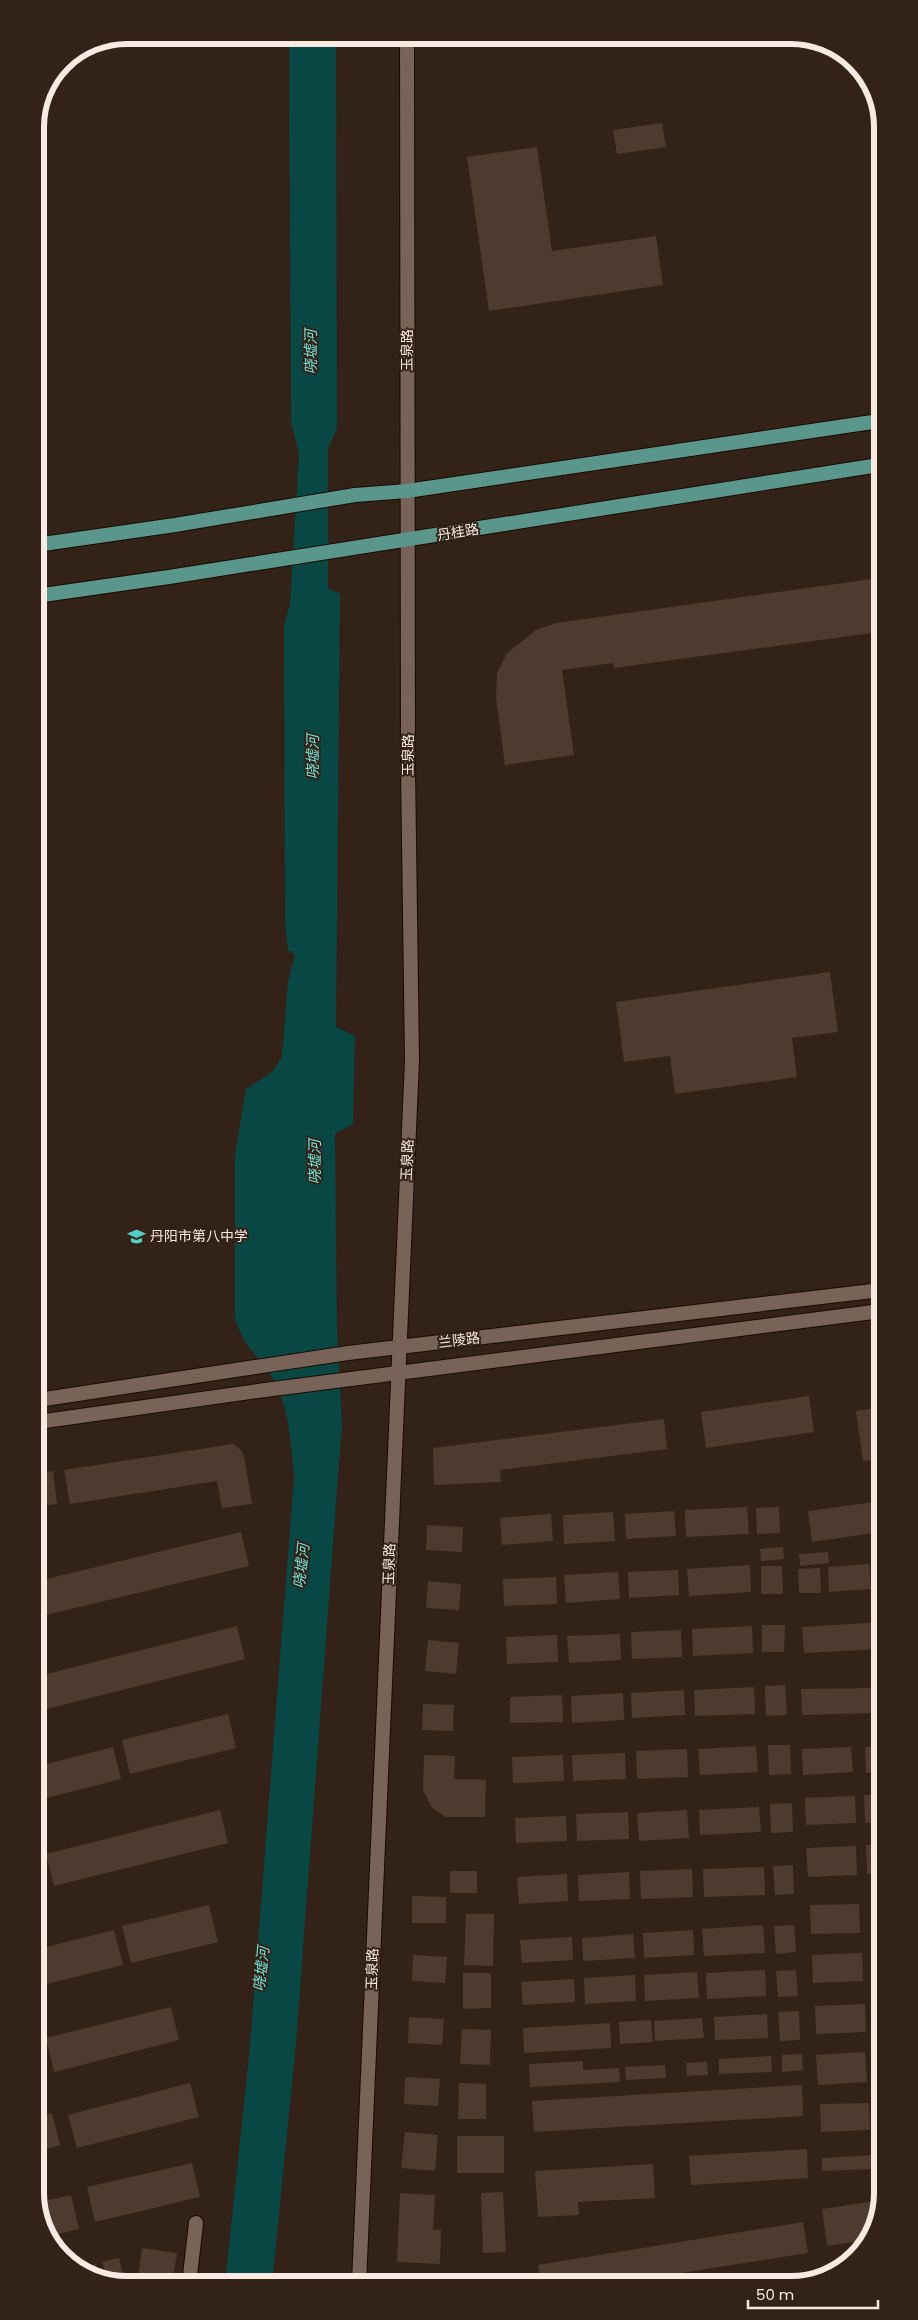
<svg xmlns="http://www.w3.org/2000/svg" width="918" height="2320" viewBox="0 0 918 2320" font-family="Poppins,'Noto Sans SC',sans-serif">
  <rect width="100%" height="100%" fill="#332217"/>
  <path fill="#084744" d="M289,35H336L337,428L328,449V588L340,594L336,1027L355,1036L353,1124L335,1134L337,1329L342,1423L296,2043L272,2284H225L250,2046L294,1477C291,1447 290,1415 277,1386C264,1360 243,1348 235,1318V1155L246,1089L272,1072L282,1057L288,982L295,955L288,950L285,923L284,625L290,604L299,454L291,422Z"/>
  <g fill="#4d3b30">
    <polygon points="662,123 666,147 617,154 613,130"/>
    <polygon points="537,147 552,251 656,236 663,285 489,311 467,157"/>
    <polygon points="879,578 879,632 614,668 613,663 562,670 574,755 505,765 496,698 497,673 507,653 536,630 556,623"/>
    <polygon points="830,972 838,1032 792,1038 797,1077 675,1094 670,1056 624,1062 616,1002"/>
    <polygon points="809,1396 814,1432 706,1448 701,1412"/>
    <polygon points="881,1407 881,1459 863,1461 856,1411"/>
    <polygon points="664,1419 667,1449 500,1470 501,1482 434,1485 433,1448"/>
    <polygon points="233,1444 240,1449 244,1456 252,1504 222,1508 217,1481 70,1504 64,1470"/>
    <polygon points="53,1471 57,1504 38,1506 38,1473"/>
    <polygon points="881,1501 881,1532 812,1542 808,1511"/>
    <polygon points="747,1507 749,1534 686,1537 685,1510"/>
    <polygon points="779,1507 780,1533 757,1534 756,1508"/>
    <polygon points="674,1511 676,1536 626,1539 625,1514"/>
    <polygon points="613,1512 615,1541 564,1544 563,1515"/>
    <polygon points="551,1514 553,1541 502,1545 500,1518"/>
    <polygon points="427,1525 463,1527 462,1552 426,1550"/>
    <polygon points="241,1532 249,1566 38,1617 38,1581"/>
    <polygon points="783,1547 784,1559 761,1561 760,1549"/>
    <polygon points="828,1552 829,1563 800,1566 799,1554"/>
    <polygon points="882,1562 882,1588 877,1588 874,1563"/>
    <polygon points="869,1564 871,1589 829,1592 828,1567"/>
    <polygon points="750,1565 751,1592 689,1596 687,1569"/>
    <polygon points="761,1566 782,1566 783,1594 761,1594"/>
    <polygon points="820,1568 821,1593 799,1593 798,1569"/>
    <polygon points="678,1570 679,1595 629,1598 628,1572"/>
    <polygon points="618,1572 620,1599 566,1603 564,1575"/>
    <polygon points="556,1577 557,1604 504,1606 503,1579"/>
    <polygon points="428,1581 461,1584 459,1610 426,1608"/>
    <polygon points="882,1622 882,1649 804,1653 802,1627"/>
    <polygon points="762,1625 785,1625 784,1652 762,1652"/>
    <polygon points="237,1626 245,1659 39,1711 39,1676"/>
    <polygon points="752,1626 753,1653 693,1656 692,1629"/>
    <polygon points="681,1630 682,1657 632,1659 631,1632"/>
    <polygon points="620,1634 621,1660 569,1663 567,1636"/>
    <polygon points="557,1635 558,1662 507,1664 506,1637"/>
    <polygon points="428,1640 459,1643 456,1674 425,1671"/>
    <polygon points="785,1685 787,1715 766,1716 765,1686"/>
    <polygon points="754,1687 755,1714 695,1716 694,1690"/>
    <polygon points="876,1688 876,1713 802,1715 801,1689"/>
    <polygon points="684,1690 685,1715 632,1718 631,1693"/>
    <polygon points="623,1693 624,1720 572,1723 571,1696"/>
    <polygon points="562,1695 563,1722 510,1723 510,1697"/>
    <polygon points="423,1704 454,1705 453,1731 422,1730"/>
    <polygon points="228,1714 236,1748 130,1774 122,1740"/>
    <polygon points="768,1745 790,1745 791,1774 769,1775"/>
    <polygon points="756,1746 758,1772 700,1775 698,1749"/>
    <polygon points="882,1746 882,1772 866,1773 865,1747"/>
    <polygon points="113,1747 121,1779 39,1800 39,1766"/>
    <polygon points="851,1747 853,1772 803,1775 802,1749"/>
    <polygon points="687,1749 688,1777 637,1779 636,1751"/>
    <polygon points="625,1753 626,1779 573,1781 572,1755"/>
    <polygon points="424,1755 455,1756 454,1779 486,1780 485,1817 446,1817 432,1808 423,1790"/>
    <polygon points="563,1755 564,1781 513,1783 512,1757"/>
    <polygon points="882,1794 882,1822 865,1823 864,1795"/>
    <polygon points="855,1796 856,1823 806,1825 805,1798"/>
    <polygon points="792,1803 793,1832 771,1833 770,1804"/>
    <polygon points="759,1807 761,1832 700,1835 699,1810"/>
    <polygon points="220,1810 228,1843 54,1886 46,1854"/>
    <polygon points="687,1810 689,1838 639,1841 637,1813"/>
    <polygon points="628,1812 629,1839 577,1841 576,1814"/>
    <polygon points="566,1816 567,1841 516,1843 515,1818"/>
    <polygon points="882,1844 882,1873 867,1874 866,1845"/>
    <polygon points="856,1846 857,1875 808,1877 806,1848"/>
    <polygon points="793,1865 794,1894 775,1895 773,1866"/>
    <polygon points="764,1867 765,1895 704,1897 703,1869"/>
    <polygon points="692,1869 693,1897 641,1899 640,1871"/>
    <rect x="450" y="1871" width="27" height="22"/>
    <polygon points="629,1872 630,1899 579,1901 578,1875"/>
    <polygon points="567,1874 568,1901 519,1904 517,1877"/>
    <polygon points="412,1896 446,1897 446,1923 412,1923"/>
    <polygon points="859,1904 860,1933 811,1934 810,1905"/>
    <polygon points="871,1904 882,1904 882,1934 872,1934"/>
    <polygon points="209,1905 218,1942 131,1963 122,1926"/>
    <polygon points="466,1914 494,1914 493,1966 464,1965"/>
    <polygon points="763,1925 765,1953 704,1956 702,1929"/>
    <polygon points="794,1925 796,1952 776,1954 774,1926"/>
    <polygon points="114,1930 123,1965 39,1986 39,1949"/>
    <polygon points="693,1930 694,1955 644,1958 643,1933"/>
    <polygon points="633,1934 635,1958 583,1961 582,1938"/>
    <polygon points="572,1937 573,1960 522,1963 520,1940"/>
    <polygon points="862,1953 863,1981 813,1983 812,1955"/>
    <polygon points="872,1953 882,1953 883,1981 873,1981"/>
    <polygon points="413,1955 447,1957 445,1983 412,1981"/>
    <polygon points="765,1970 766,1996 707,1999 706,1973"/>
    <polygon points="796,1970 798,1996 778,1997 776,1971"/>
    <polygon points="697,1972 699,1998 645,2001 644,1975"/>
    <polygon points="463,1973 491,1973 491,2008 463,2009"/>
    <polygon points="635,1975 636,2001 585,2004 584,1978"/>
    <polygon points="574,1979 575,2002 523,2005 521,1982"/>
    <polygon points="874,2000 883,2000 883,2031 875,2031"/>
    <polygon points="865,2004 866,2032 816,2034 815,2006"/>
    <polygon points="171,2007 179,2040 54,2072 46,2038"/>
    <polygon points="799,2011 800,2040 780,2041 778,2012"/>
    <polygon points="767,2014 768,2038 715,2040 714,2017"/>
    <polygon points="409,2017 444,2019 442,2045 408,2043"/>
    <polygon points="702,2018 704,2038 655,2041 654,2021"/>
    <polygon points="651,2020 653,2042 620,2044 619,2022"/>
    <polygon points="610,2023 611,2048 524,2053 523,2028"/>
    <polygon points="462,2029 491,2030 490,2065 460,2064"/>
    <polygon points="879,2050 883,2050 883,2081 879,2082"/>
    <polygon points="865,2052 867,2082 818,2085 816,2055"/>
    <polygon points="802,2054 803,2070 782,2072 782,2055"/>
    <polygon points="771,2056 772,2072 719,2074 719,2059"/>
    <polygon points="583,2061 583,2070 619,2068 620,2082 530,2087 529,2064"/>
    <polygon points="707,2062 708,2075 687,2076 686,2063"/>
    <polygon points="665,2065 666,2078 626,2080 625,2067"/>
    <polygon points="405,2077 440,2079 438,2106 404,2104"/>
    <polygon points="190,2083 199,2117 77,2148 68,2115"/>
    <polygon points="459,2083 486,2084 486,2119 458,2119"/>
    <polygon points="802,2085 803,2116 534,2132 532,2101"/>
    <polygon points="878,2099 883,2099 883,2130 879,2130"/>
    <polygon points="869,2103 870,2130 821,2132 820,2104"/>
    <polygon points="52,2113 60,2145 40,2151 40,2117"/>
    <polygon points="405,2132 438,2135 435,2171 401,2168"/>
    <rect x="457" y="2136" width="47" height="37"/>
    <polygon points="807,2149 808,2178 691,2185 689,2156"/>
    <polygon points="874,2155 875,2169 822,2171 822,2158"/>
    <polygon points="192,2163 200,2197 95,2222 87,2187"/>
    <polygon points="653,2164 655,2198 578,2202 579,2215 538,2217 535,2171"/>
    <polygon points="503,2192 506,2252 483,2253 481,2193"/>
    <polygon points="400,2193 435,2195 433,2230 441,2230 440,2264 397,2262"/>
    <polygon points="71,2195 79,2229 50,2236 40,2222 40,2202"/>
    <polygon points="881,2200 867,2240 827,2246 822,2209"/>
    <polygon points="803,2222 808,2253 630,2281 540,2282 538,2265"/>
    <polygon points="142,2248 177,2253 172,2284 137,2285"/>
    <polygon points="119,2258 124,2279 113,2282 107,2279 102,2262"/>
    <polygon points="96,2264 99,2277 78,2269"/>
  </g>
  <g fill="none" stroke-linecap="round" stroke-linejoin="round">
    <defs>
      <polyline id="minor" points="189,2284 196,2223"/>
      <g id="tertiary">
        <polyline points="38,1400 348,1353 881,1290"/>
        <polyline points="38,1422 265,1390 881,1311"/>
        <polyline points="359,2283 412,1060 408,768 407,35"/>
      </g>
      <g id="primary">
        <polyline points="36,545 175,525 355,495 407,491 879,421"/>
        <polyline points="36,596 169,577 879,465"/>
      </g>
    </defs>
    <use href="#minor" stroke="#1a0b03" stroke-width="16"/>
    <use href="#tertiary" stroke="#1a0b03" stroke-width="16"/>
    <use href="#primary" stroke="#1a0b03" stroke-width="16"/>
    <use href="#minor" stroke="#776357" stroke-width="14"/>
    <use href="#tertiary" stroke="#776357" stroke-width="14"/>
    <use href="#primary" stroke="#5b968d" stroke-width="14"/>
  </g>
  <defs>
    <symbol id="school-bare" viewBox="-9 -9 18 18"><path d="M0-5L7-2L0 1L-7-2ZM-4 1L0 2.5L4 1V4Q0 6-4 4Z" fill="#55cec6" stroke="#332217" stroke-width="2.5" paint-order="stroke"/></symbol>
  </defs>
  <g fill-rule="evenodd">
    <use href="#school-bare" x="124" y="1224" width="25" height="25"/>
  </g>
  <g text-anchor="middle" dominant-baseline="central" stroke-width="4" stroke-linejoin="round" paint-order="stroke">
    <g font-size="14" fill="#f6eae3" stroke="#332217">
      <text transform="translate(407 350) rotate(-90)">玉泉路</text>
      <text transform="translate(458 532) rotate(-9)">丹桂路</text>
      <text transform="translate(408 755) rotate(-90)">玉泉路</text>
      <text transform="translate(407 1160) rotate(-87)">玉泉路</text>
      <text transform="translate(459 1340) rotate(-7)">兰陵路</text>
      <text transform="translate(389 1564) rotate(-88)">玉泉路</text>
      <text transform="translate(372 1969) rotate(-88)">玉泉路</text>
    </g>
    <g font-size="14" fill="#f6eae3" stroke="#332217" text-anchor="start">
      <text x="150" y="1236">丹阳市第八中学</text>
    </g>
    <g font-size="15" font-style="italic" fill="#73e4dc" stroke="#332217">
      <text transform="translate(310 352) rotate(-90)">哓墟河</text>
      <text transform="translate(312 757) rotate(-90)">哓墟河</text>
      <text transform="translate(314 1162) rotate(-90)">哓墟河</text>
      <text transform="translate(301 1566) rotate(-84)">哓墟河</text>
      <text transform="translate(261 1969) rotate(-84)">哓墟河</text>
    </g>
  </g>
  <path d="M0 0H918V2320H0ZM127 44H791A83 83 0 0 1 874 127V2193A83 83 0 0 1 791 2276H127A83 83 0 0 1 44 2193V127A83 83 0 0 1 127 44Z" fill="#332217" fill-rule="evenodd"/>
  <path fill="none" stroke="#f6eae3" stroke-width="6" d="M127 44H791A83 83 0 0 1 874 127V2193A83 83 0 0 1 791 2276H127A83 83 0 0 1 44 2193V127A83 83 0 0 1 127 44Z"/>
  <path d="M748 2300v8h130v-8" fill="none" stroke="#f6eae3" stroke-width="2.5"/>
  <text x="756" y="2300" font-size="15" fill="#f6eae3" stroke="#332217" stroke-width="4" paint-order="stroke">50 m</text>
</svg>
